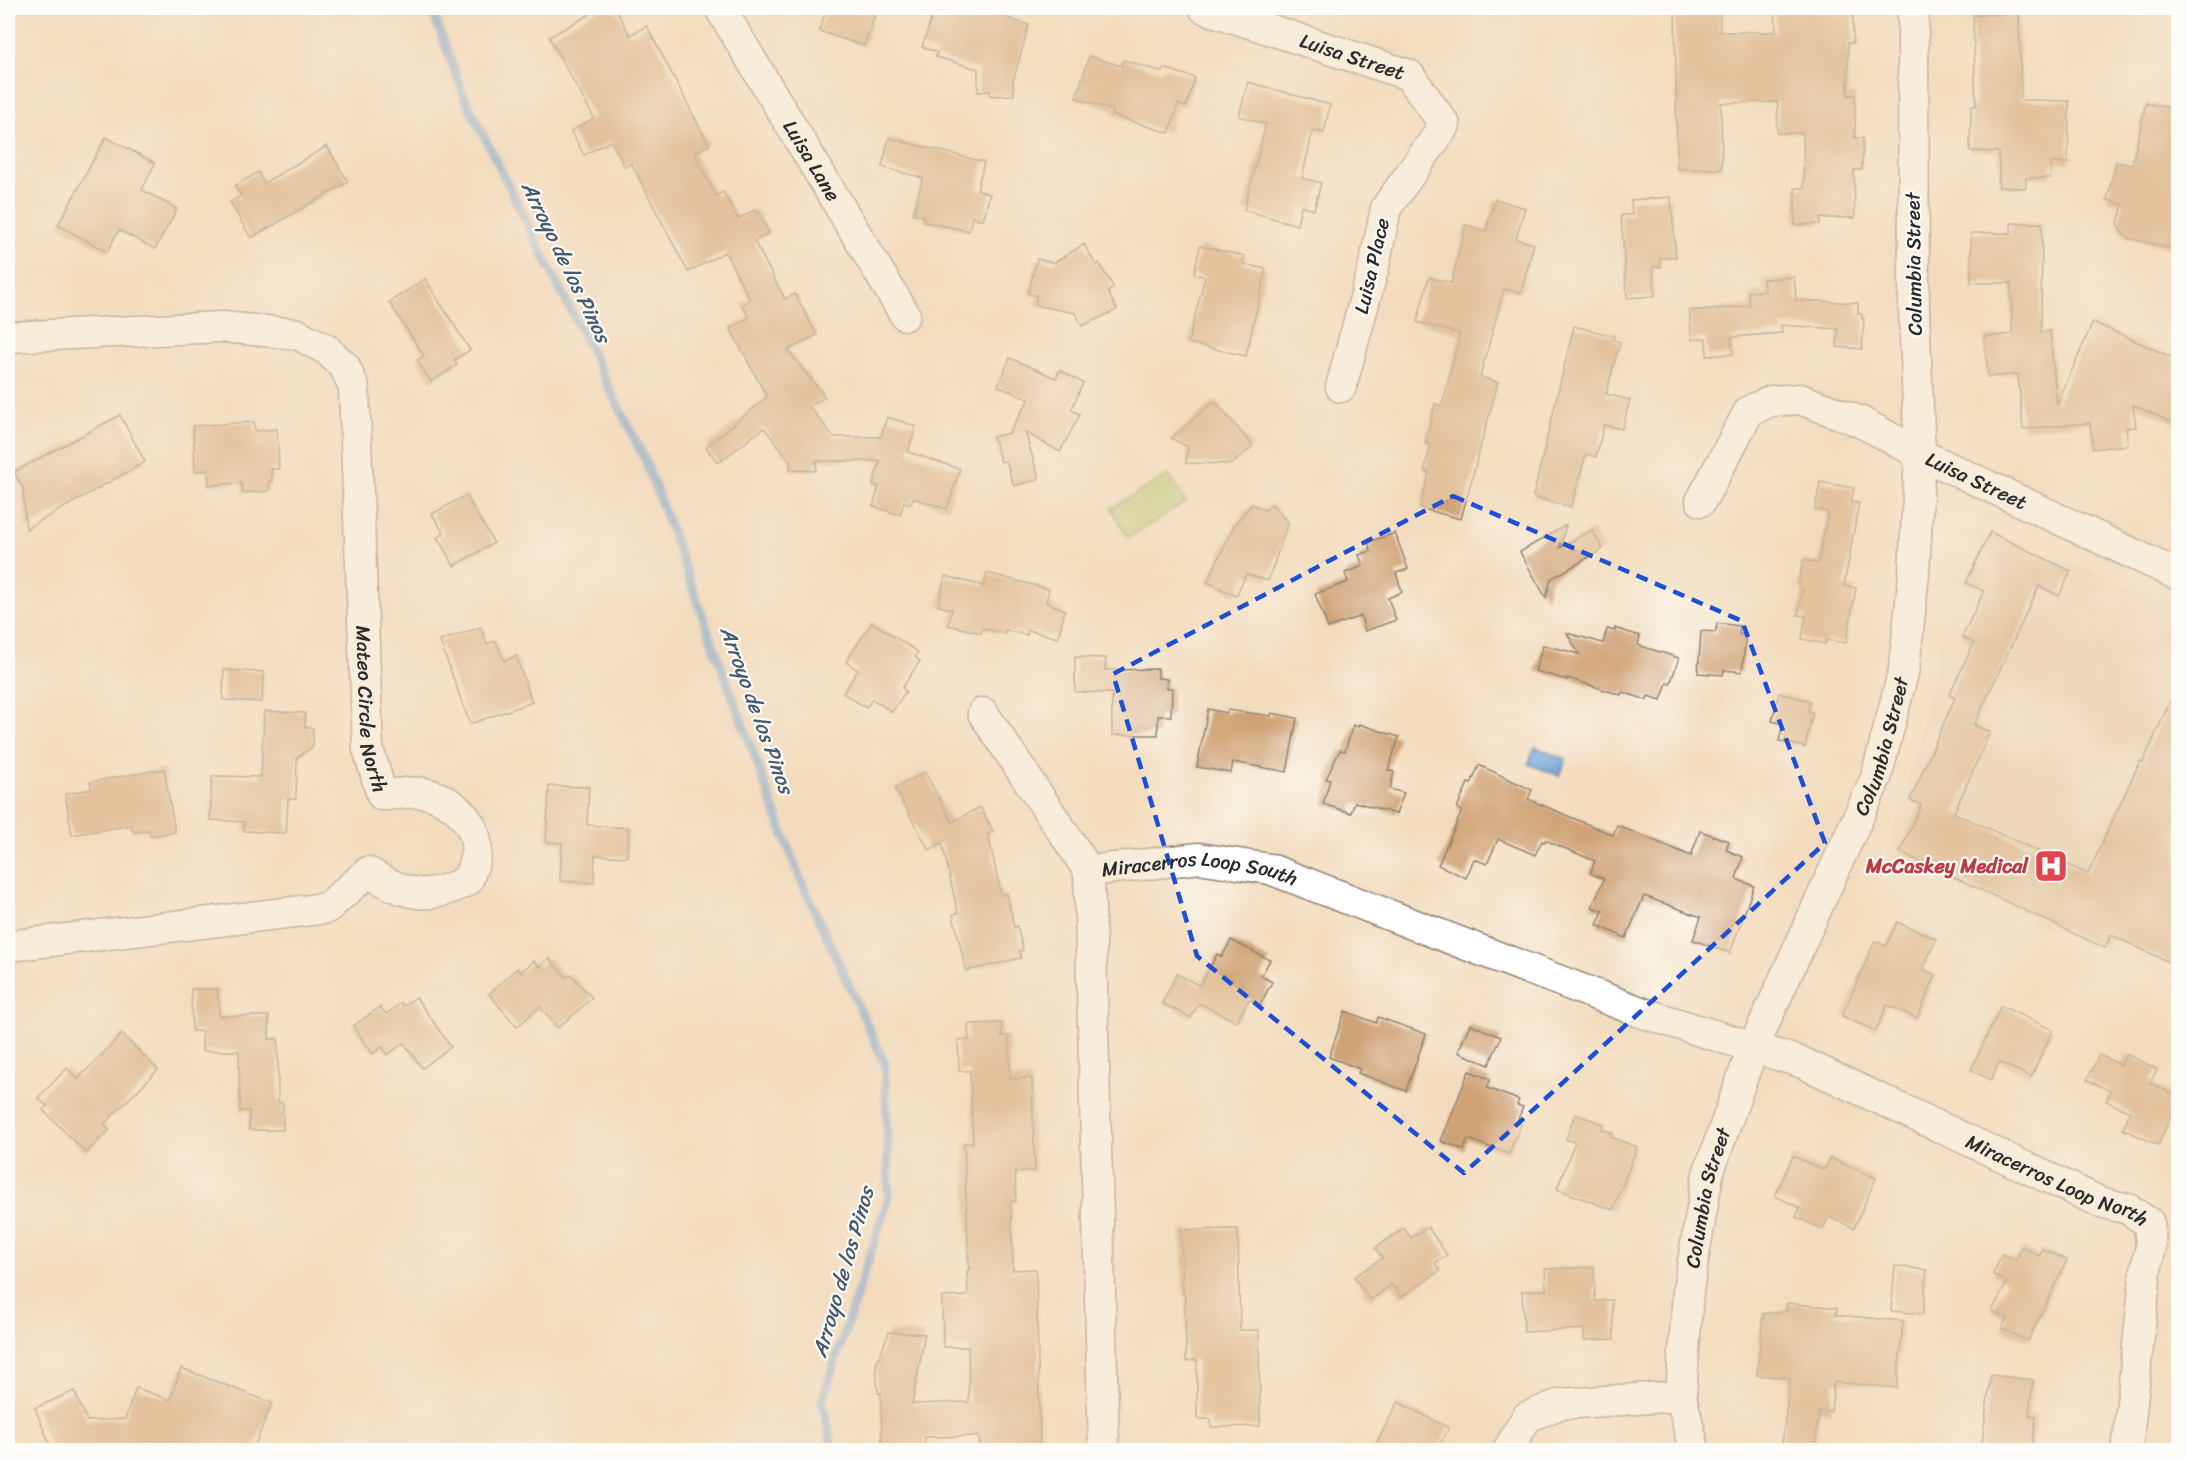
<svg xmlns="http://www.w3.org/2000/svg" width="2186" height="1458" viewBox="0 0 2186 1458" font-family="Sriracha,sans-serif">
  <rect width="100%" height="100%" fill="#fdfcf7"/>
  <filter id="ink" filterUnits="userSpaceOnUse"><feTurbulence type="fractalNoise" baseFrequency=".0167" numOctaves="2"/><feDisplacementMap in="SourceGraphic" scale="12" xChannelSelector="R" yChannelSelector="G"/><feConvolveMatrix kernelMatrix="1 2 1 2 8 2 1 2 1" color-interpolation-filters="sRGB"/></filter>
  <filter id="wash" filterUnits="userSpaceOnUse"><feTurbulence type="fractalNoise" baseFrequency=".008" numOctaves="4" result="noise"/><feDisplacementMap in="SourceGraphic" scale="24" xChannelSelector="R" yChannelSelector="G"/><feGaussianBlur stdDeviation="1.35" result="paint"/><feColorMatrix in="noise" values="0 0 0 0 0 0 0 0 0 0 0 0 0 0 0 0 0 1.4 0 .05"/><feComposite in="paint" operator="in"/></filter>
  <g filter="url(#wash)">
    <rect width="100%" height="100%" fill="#f3dcbd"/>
    <polygon fill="#e6cfb5" points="1972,522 2178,605 2178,814 2112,957 1888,856"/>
    <polygon fill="#b0c56a" stroke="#6e784a" stroke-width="1.5" points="1169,475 1186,502 1128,538 1111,508"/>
    <polygon fill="#6c9fd7" stroke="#4c6581" stroke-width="1.5" points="1535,747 1566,759 1560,776 1528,764"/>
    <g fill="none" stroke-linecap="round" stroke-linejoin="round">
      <polyline stroke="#6c9fd7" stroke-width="9" points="431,8 464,96 645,460 799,876 885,1064 889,1197 822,1401 833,1450"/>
    </g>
    <g id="blocks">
      <g fill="#d0a376">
        <polygon points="601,8 615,8 630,35 647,26 709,145 694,153 716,196 723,192 738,219 756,209 769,233 754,241 785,299 795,294 817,335 788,350 825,397 809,406 834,437 881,437 887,417 916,426 908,452 960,469 947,509 913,498 911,504 904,502 900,515 873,506 879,487 873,485 880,461 816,461 816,471 790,470 790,461 764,428 718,463 706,447 767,397 730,328 749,318 742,304 750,300 725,252 688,272 631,163 625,167 611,141 584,155 571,131 594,118 549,37"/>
        <polygon points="827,8 877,8 864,46 819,31"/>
        <polygon points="935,8 977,8 1029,25 1013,81 1014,95 990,96 990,91 978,92 978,69 936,57 937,52 922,47"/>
        <polygon points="1675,8 1720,8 1720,32 1776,32 1775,8 1853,8 1853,43 1848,43 1848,95 1855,95 1855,138 1863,138 1862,170 1854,170 1855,218 1820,218 1820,224 1795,225 1795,188 1804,188 1803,133 1777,133 1778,102 1721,103 1722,169 1677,169"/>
        <polygon points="2019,14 2021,100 2069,101 2068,163 2051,163 2050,178 2026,178 2026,188 1999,187 1999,152 1970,151 1971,106 1976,106 1973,15"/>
        <polygon points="1089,56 1121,66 1123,60 1162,72 1164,68 1195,78 1186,107 1178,104 1169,133 1112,115 1113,110 1076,98"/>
        <polygon points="1248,82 1330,105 1324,133 1313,130 1302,178 1321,183 1314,210 1301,206 1297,225 1244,210 1266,124 1239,116"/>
        <polygon points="2146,103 2178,110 2178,211 2170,248 2128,238 2122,233 2118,223 2123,204 2107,200 2116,162 2132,165"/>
        <polygon points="106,137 155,163 142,190 177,209 155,249 119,230 107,252 58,225"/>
        <polygon points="889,138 984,162 977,190 990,194 983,220 972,217 969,231 925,222 923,216 913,214 923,178 882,167"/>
        <polygon points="327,146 348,182 251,238 230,202 241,196 235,186 258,172 264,183"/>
        <polygon points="1671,197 1676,257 1660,258 1661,267 1653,267 1655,296 1627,298 1621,215 1632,215 1631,200"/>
        <polygon points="1495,199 1525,208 1516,239 1534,244 1521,293 1504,289 1480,377 1498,382 1461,519 1420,508 1429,473 1424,471 1431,445 1425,444 1435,404 1442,406 1460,334 1417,322 1429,277 1451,283 1466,225 1486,231"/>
        <polygon points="2011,223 2042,223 2041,332 2050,331 2057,405 2093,322 2178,360 2178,425 2133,405 2136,427 2126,428 2128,445 2093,449 2090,423 2023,429 2018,374 1988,377 1984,337 2012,334 2011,283 1971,283 1971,233 2011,233"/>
        <polygon points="1084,244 1096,265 1099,263 1114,288 1108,292 1117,310 1082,326 1075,313 1035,305 1037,296 1028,294 1037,259 1054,263"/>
        <polygon points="1200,246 1245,256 1243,264 1266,269 1246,356 1188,343 1205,277 1194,274"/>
        <polygon points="1794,277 1796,300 1858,303 1858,314 1862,314 1862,319 1864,319 1862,349 1837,347 1838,329 1781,325 1782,333 1731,337 1733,354 1707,356 1706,338 1692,340 1689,311 1750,306 1748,292 1765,291 1763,279"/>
        <polygon points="425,279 470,350 454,360 457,365 431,382 417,360 424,356 389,302"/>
        <polygon points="1574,326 1614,336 1613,340 1620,342 1606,394 1630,400 1622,429 1604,425 1596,457 1586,454 1571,507 1533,497"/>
        <polygon points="1010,358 1056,378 1060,370 1083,383 1071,410 1080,414 1060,452 1025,432 1039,479 1014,486 1006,461 1001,462 993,437 1009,433 1029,399 998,386"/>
        <polygon points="1215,401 1253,446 1232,464 1186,463 1188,447 1171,438"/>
        <polygon points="120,415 145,462 26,529 23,488 14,472"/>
        <polygon points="254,422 255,431 277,429 279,469 271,469 272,481 269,481 269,491 243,493 241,483 209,485 208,470 195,471 193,426"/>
        <polygon points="1820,482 1854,488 1851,502 1859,503 1844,586 1856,588 1846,643 1826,640 1825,644 1802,639 1806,616 1798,615 1803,589 1798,588 1803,560 1818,563 1828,512 1815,510"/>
        <polygon points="466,495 494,543 454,566 437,537 444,534 432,514"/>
        <polygon points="1252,504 1265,510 1272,504 1288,523 1268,581 1246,574 1236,596 1207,582 1235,524"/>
        <polygon points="1566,525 1560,548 1592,530 1603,549 1551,579 1546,598 1520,552"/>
        <polygon points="1990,532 2071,571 2059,596 2039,586 1974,725 1990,732 1954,813 2088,874 2140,761 2143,762 2178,684 2178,966 2111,935 2105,948 1900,852 1921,805 1910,800 1955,698 1949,695 1974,643 1962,637 1984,591 1966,583"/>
        <polygon points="1395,533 1408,569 1396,573 1402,592 1388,598 1396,620 1365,631 1361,616 1328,628 1315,594 1348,582 1345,573 1363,566 1359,555 1371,551 1368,542"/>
        <polygon points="987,573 1049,589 1046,602 1065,610 1058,638 1028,630 1027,635 1005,630 1005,634 982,628 981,633 948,625 952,609 938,606 945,576 984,586"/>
        <polygon points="872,622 918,652 915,657 920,661 902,688 906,691 892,712 872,699 866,708 843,693 858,670 846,662"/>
        <polygon points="1717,623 1740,626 1739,634 1746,635 1742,672 1724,670 1723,675 1698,673 1701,631 1716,632"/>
        <polygon points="481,627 487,644 496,641 504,661 516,656 532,702 470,724 440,641"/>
        <polygon points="1615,628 1640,636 1638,645 1679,658 1670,684 1667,683 1661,700 1648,696 1647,700 1622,692 1621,695 1567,678 1567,680 1535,671 1543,645 1579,654 1567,633 1603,643 1607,629 1615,631"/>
        <polygon points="1075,657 1106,658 1105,670 1158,669 1158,678 1167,679 1167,688 1172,688 1171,716 1158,716 1158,735 1112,735 1112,693 1075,692"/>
        <polygon points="224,670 264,672 262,702 223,700"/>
        <polygon points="1779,693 1811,701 1808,711 1813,712 1805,747 1779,741 1783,724 1772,721"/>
        <polygon points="1208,709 1227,713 1228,710 1271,716 1272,713 1297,718 1287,772 1233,762 1231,773 1197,767"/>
        <polygon points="264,711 305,713 305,727 313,728 313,746 297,758 296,799 288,799 286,833 244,831 244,822 210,820 212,776 261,777"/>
        <polygon points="1359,724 1399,737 1388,770 1394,772 1390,789 1404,793 1396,814 1355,802 1351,813 1323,804 1330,780 1326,779 1340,750 1345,751 1353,725 1358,727"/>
        <polygon points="1479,765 1532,790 1528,799 1613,835 1617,825 1691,856 1700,831 1729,841 1726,850 1743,857 1736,879 1754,886 1730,953 1693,940 1701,917 1644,896 1626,938 1597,925 1603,911 1592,907 1604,879 1590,873 1595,861 1545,840 1544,842 1542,841 1535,855 1498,839 1487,864 1474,859 1466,878 1438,865 1462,811 1457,808 1468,783 1471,784"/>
        <polygon points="164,769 175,832 150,836 149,830 133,832 131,825 72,835 65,794 92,789 90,782"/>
        <polygon points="925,772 952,822 980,807 993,831 988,834 1001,895 1007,894 1014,927 1017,926 1023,950 1019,951 1021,958 966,971 953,914 958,913 942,843 929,850 895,788"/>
        <polygon points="549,786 589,787 587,825 629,828 627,857 595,855 594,883 560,881 562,843 546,842"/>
        <polygon points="1897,922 1936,939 1923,969 1936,975 1917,1018 1887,1005 1876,1031 1842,1016 1875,941 1886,946"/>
        <polygon points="1231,940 1270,960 1261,976 1272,982 1260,1005 1249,999 1237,1022 1199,1003 1191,1018 1162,1003 1177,974 1200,986 1217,954 1222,957"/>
        <polygon points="549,958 567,978 571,974 592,998 558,1028 540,1007 517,1027 489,994 517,968 521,972 534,961 540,967"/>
        <polygon points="191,989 218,989 219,1016 269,1016 269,1039 278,1039 278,1102 283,1103 283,1130 249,1130 249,1111 240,1111 239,1051 202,1051 202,1031 192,1031"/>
        <polygon points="416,997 451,1047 422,1068 404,1043 387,1055 382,1047 373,1054 353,1026 380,1007 386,1014 401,1003 403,1006"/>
        <polygon points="2001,1006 2053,1030 2031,1077 1999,1062 1991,1080 1971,1070"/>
        <polygon points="1345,1011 1376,1023 1378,1017 1426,1034 1406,1091 1358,1073 1360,1069 1329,1057"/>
        <polygon points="1002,1023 1002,1036 1009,1036 1010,1079 1032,1078 1035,1171 1015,1172 1016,1201 1011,1202 1013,1270 1036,1269 1040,1444 1037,1444 1037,1450 980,1450 979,1436 925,1437 925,1448 882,1449 881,1393 878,1393 876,1365 889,1332 925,1334 912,1404 969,1402 968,1347 943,1347 942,1297 968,1296 967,1271 969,1271 964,1143 973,1143 970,1071 959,1071 958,1040 969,1040 968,1024"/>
        <polygon points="1470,1024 1501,1037 1489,1065 1458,1052"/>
        <polygon points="122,1034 158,1070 104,1124 109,1130 86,1153 43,1110 47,1106 38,1098 67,1068 78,1079"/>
        <polygon points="2126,1054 2157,1069 2150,1083 2178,1097 2178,1101 2158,1145 2123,1129 2130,1112 2106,1101 2111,1091 2087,1080 2099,1055 2121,1065"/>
        <polygon points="1469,1071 1490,1079 1487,1088 1519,1100 1517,1105 1523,1107 1517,1122 1521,1124 1509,1154 1468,1139 1464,1150 1441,1141"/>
        <polygon points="1575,1114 1604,1124 1602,1129 1613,1133 1611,1137 1637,1147 1613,1210 1557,1189 1575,1142 1566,1139"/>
        <polygon points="1793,1156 1824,1170 1830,1158 1876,1178 1854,1228 1829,1217 1823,1229 1796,1217 1800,1208 1775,1196"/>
        <polygon points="1428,1227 1447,1255 1435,1263 1440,1271 1401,1297 1392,1285 1370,1300 1354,1277 1382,1258 1375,1248 1404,1228 1411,1238"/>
        <polygon points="1238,1229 1240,1330 1259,1330 1260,1426 1211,1427 1211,1419 1197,1419 1197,1360 1186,1361 1185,1295 1183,1295 1181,1230"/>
        <polygon points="2022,1247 2039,1256 2042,1249 2067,1260 2028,1341 2002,1329 2007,1318 1992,1311 2007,1282 1993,1275 2002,1254 2016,1260"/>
        <polygon points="1895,1266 1927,1270 1923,1314 1891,1311"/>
        <polygon points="1594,1267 1595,1301 1612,1300 1614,1339 1584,1340 1584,1329 1524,1332 1522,1291 1546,1290 1545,1269"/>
        <polygon points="1787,1303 1837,1308 1836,1315 1903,1321 1897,1388 1834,1382 1831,1412 1819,1411 1815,1448 1782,1445 1790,1378 1757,1375 1763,1314 1786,1311"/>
        <polygon points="181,1368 272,1403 253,1450 52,1450 35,1408 74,1391 87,1421 125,1419 136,1388 170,1400"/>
        <polygon points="1991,1375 2033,1380 2029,1415 2036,1416 2032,1450 1981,1450"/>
        <polygon points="1398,1402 1449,1428 1437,1450 1373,1450"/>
      </g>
    </g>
  </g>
  <g filter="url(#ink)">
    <use href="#blocks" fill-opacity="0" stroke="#8f8474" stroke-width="1.5"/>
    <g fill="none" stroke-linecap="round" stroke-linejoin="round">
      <defs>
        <g id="minor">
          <path id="s1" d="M720,8L905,315"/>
          <path id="s2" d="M1204,8L1409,75L1445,125L1386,208L1375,262L1341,387"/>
          <path id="s3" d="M8,337L222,327L297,334L327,350L345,367L354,388L368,749L382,795C395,795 411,791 424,793C452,798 480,824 476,854C475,863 470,872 468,880C428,902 406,895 368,872L327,908L8,946"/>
          <path id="s4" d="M1701,501L1749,411L1771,401L1800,399L1861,422L1920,454L2178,575"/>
          <polyline points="983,713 1089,871"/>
          <path id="s5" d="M1089,871L1199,858L1270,869L1643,1013L1803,1063L2100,1202L2128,1209L2149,1223L2151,1246L2146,1270L2127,1450"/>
          <polyline points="1089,871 1104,1450"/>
          <polyline points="1508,1450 1527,1417 1560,1404 1681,1396"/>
          <path id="s6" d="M1694,1450L1681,1396L1688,1290L1708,1174L1753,1048L1876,778L1904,669L1914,573L1920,454L1914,310L1913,8"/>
        </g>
      </defs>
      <use href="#minor" stroke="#8f8474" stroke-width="33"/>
      <use href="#minor" stroke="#fff" stroke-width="30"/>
    </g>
  </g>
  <path d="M0 0H2186V1458H0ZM1453,496L1742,621L1825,843L1464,1173L1197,956L1113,674Z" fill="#f3dcbd" fill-opacity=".55" fill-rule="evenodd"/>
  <path fill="none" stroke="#1d4ed8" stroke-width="4.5" stroke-dasharray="12 8" stroke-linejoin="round" d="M1453,496L1742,621L1825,843L1464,1173L1197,956L1113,674Z"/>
  <defs>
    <symbol id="hospital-square" viewBox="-11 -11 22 22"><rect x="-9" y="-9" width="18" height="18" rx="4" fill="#e0444e" stroke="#fdfcf7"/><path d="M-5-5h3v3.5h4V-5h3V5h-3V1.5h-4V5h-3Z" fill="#fff"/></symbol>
  </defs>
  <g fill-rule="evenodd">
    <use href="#hospital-square" x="2032" y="847" width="38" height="38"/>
  </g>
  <g text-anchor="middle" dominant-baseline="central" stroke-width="4.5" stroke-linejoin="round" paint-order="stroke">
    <g font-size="20" fill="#2b2b2b" stroke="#fdfcf7">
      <text stroke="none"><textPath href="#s2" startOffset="156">Luisa Street</textPath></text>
      <text stroke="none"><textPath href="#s1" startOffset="178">Luisa Lane</textPath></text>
      <text transform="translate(1914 264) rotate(-91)">Columbia Street</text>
      <text transform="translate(1372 266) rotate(-77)">Luisa Place</text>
      <text stroke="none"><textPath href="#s4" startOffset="350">Luisa Street</textPath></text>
      <text stroke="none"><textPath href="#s3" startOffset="693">Mateo Circle North</textPath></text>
      <text stroke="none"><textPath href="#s6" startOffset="742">Columbia Street</textPath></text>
      <text stroke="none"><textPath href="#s5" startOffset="112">Miracerros Loop South</textPath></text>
      <text stroke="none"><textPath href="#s5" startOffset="1030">Miracerros Loop North</textPath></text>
      <text stroke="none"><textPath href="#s6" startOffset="256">Columbia Street</textPath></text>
    </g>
    <g font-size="20" font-weight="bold" fill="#be3a42" stroke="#fdfcf7" text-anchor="end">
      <text x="2028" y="866">McCaskey Medical</text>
    </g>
    <g font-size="21" font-style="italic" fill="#455970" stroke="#fdfcf7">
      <text transform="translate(566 262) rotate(64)">Arroyo de los Pinos</text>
      <text transform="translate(757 710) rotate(70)">Arroyo de los Pinos</text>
      <text transform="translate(843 1272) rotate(-74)">Arroyo de los Pinos</text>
    </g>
  </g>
  <rect width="2186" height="1458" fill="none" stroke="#fdfcf7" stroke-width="30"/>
</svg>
